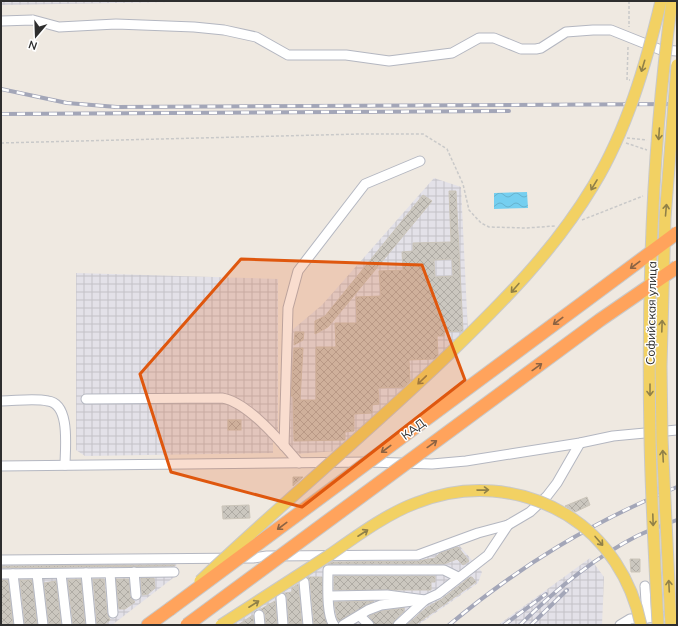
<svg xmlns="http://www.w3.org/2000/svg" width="678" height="626" viewBox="0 0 678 626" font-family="Mulish,sans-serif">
  <defs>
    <pattern id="industrial-grid" width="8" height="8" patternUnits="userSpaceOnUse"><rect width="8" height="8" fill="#e3e1e8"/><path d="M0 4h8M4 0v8" fill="none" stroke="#c3c1c7"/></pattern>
    <pattern id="water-waves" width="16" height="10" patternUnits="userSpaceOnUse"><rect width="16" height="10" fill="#75cff0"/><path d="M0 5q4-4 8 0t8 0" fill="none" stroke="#66b2ce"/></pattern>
    <pattern id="building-cross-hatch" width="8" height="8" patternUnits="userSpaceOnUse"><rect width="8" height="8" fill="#cbc7bf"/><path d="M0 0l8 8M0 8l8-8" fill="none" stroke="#afaba4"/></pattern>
  </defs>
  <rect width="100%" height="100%" fill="#efe9e1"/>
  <g fill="url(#industrial-grid)">
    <polygon points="1,1 229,1 1,5"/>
    <polygon points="434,178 461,187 468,333 337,451 296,454 289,444 291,331 322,305"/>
    <polygon points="76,273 278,279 278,433 273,440 273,453 85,456 76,450"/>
    <polygon points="459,545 482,572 478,583 418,625 228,625 324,557 421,557"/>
    <polygon points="590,558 604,577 602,625 498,625"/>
    <polygon points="176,560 177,575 112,625 1,625 1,562"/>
  </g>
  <polygon fill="url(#water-waves)" points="527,192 528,208 494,209 494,193"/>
  <g fill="url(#building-cross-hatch)" stroke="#cbc5ba" fill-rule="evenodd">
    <path d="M449,191H456L463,331L444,332V336H437L438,355L434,359L409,360L410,381L404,387L378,388L379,404L372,405V413L354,414V431L345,432V440L294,441L293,396H291L294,348H303L300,400H316V347H336L335,323H357L356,297L381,296L379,271L403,270L402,252L413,251V243L451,242ZM452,259L453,276L435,277L434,260Z"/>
    <polygon points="423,195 432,201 328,327 315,334 315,321 325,316"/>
    <polygon points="295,332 304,332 303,340 294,345"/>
    <rect x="228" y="420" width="13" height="10"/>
    <polygon points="293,477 303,477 293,486"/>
    <polygon points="587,497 590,505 575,512 565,506"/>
    <polygon points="249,505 250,518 223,519 222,506"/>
    <polygon points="458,547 469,561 463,565 457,559 444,564 328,564 332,562 418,561 435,558 440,553"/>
    <polygon points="630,559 640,559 640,572 631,572"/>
    <polygon points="175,565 175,566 1,568 1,566"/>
    <polygon points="334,576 435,576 435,582 431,582 431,590 334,590"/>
    <polygon points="308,577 322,577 323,607 327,625 314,625 310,581"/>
    <polygon points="470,577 472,577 476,582 415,625 407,625 426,608 442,599"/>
    <polygon points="141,578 154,578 155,588 148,594 142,595"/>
    <polygon points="81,579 85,625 73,625 68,580"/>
    <polygon points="93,579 104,579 107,613 110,620 104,625 97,625"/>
    <polygon points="116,579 129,579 130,596 135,602 125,609 119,609"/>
    <polygon points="1,580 8,580 13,625 1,625"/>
    <polygon points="20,580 32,580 37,625 25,625"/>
    <polygon points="56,581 61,625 49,625 44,583"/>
    <polygon points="298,584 302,625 289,625 287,598 285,593 292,592 292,588"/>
    <polygon points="275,601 277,625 266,625 265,614 261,609"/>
    <polygon points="374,601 339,621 337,618 334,602"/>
    <polygon points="404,608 404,611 394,621 392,625 375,625 369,616 381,611"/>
    <polygon points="253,615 254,625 238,625"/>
  </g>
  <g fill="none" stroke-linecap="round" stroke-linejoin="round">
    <defs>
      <g id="minor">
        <polyline points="1,21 33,20 59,27 116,24 194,27 224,30 256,37 288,55 346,55 389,61 452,53 479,38 494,38 521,49 536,49 541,48 566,32 593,30 611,30 661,50 677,51"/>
        <path d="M86,399L222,398C248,402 282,443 299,463"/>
        <path d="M1,401C16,401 33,398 48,401C71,404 65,449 65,465"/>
        <polyline points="284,446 288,308 298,271 365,184 420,161"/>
        <polyline points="1,466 369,462 432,464 466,461 580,443 613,436 677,430"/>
        <polyline points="1,560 253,558 267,556 418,555 478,533 508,525 530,512 547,496 557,483 580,443"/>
        <polyline points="134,572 136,595"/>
        <polyline points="86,573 91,625"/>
        <polyline points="110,573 113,613"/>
        <polyline points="1,574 174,572"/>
        <polyline points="13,574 19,625"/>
        <polyline points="37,574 43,625"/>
        <polyline points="61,574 67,625"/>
        <polyline points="304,582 308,625"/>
        <polyline points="645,586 647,618"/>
        <polyline points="329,596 387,595 425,600"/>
        <polyline points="281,598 283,625"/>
        <polyline points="259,615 260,625"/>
        <polyline points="360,616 369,625"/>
        <path d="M334,625C326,615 328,584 328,570H444L458,577"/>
        <polyline points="343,625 368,610 381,605 413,601"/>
        <polyline points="398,625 425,600 438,594 488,555 508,525"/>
        <polyline points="620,625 630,619 677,616"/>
      </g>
      <polyline id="highway" points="148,625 170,609"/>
    </defs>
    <use href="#minor" stroke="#b4b7c1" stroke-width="11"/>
    <use href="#highway" stroke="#c9c9c9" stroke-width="15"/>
    <g stroke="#c9c9c9" stroke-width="1.5" stroke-dasharray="3 2" stroke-linecap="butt">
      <polyline points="629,1 629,27"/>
      <polyline points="628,47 627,80 630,80"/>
      <polyline points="627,138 647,140"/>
      <polyline points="1,143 359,134 423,134 447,149 463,184 469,210 481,223 489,227 526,228 555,226"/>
      <polyline points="626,143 647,150"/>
      <polyline points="582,220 643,196"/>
    </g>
    <use href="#minor" stroke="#fff" stroke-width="9"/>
    <use href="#highway" stroke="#ffa35c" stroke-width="13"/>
    <defs>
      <g id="rail">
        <polyline points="1,89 67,103 117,107 677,104"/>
        <polyline points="1,114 509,111"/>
        <path d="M449,625C521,565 590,523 677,487"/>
        <polyline points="504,625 546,594"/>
        <path d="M520,625C554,591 594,558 637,536C650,530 664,525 677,520"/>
        <polyline points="531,625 567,590"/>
      </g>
    </defs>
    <use href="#rail" stroke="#a3a6b8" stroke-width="4"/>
    <use href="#rail" stroke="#fff" stroke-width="2.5" stroke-dasharray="8" stroke-linecap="butt"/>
    <defs>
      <g id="major-bridge">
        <path d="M200,581C281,504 367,433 447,356C501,304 554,251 593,186C627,130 646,64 661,1"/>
        <path d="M221,625C257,602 292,579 328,556C354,538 386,514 416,503C466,483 520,487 567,515C606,539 632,580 641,625"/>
        <path d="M658,625C655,562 651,499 650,437C647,292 652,145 672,1"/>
        <polyline points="671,625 662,438 661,366 665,218 677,65"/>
      </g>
      <g id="highway-bridge">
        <polyline points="170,609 677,233"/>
        <polyline points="187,625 600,320 677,267"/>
      </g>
    </defs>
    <use href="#major-bridge" stroke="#c9c9c9" stroke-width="13" stroke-linecap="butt"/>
    <use href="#highway-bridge" stroke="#c9c9c9" stroke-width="15" stroke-linecap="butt"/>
    <use href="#major-bridge" stroke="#f2d163" stroke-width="11"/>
    <use href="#highway-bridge" stroke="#ffa35c" stroke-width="13"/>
  </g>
  <defs><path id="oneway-shaft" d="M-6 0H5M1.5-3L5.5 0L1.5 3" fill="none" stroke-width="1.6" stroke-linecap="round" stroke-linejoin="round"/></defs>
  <g stroke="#908048">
    <use href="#oneway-shaft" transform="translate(643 66) rotate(107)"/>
    <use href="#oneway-shaft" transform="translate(659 134) rotate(94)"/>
    <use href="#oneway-shaft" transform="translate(594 185) rotate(121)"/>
    <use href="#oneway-shaft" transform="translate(666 210) rotate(-85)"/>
    <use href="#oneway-shaft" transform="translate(515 288) rotate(131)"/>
    <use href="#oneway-shaft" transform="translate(662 326) rotate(-88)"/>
    <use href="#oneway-shaft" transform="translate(422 380) rotate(136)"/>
    <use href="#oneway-shaft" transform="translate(650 390) rotate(90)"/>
    <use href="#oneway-shaft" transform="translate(663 456) rotate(-93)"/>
    <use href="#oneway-shaft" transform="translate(483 490) rotate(-1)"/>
    <use href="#oneway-shaft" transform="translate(653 520) rotate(88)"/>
    <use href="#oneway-shaft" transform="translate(363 533) rotate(-33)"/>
    <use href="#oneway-shaft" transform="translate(599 541) rotate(49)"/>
    <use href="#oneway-shaft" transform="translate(669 586) rotate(-93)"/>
    <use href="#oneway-shaft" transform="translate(254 604) rotate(-33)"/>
  </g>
  <g stroke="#8c6343">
    <use href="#oneway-shaft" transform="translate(635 265) rotate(143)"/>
    <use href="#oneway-shaft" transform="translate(558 321) rotate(143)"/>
    <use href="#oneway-shaft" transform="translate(537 367) rotate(-36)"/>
    <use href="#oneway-shaft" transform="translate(432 444) rotate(-36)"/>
    <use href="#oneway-shaft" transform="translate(386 449) rotate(143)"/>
    <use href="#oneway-shaft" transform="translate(282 526) rotate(143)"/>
  </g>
  <path fill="#df570e" fill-opacity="0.2" stroke="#df570e" stroke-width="3" stroke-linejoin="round" d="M241,259L422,265L465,380L302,507L171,472L140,374Z"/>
  <g text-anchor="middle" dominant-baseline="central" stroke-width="3" stroke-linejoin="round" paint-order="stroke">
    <g font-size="12" fill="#2e2e2e" stroke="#fff">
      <text transform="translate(651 313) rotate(-89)">Софийская улица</text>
      <text transform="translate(413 429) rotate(-37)">КАД</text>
    </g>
  </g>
  <rect width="678" height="626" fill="none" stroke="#2e2e2e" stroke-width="4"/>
  <g transform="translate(36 36) rotate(199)" stroke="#ffffff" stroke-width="3" paint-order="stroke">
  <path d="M0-3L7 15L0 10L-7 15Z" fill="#2e2e2e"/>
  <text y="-6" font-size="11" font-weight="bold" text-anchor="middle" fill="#2e2e2e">N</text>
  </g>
</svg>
